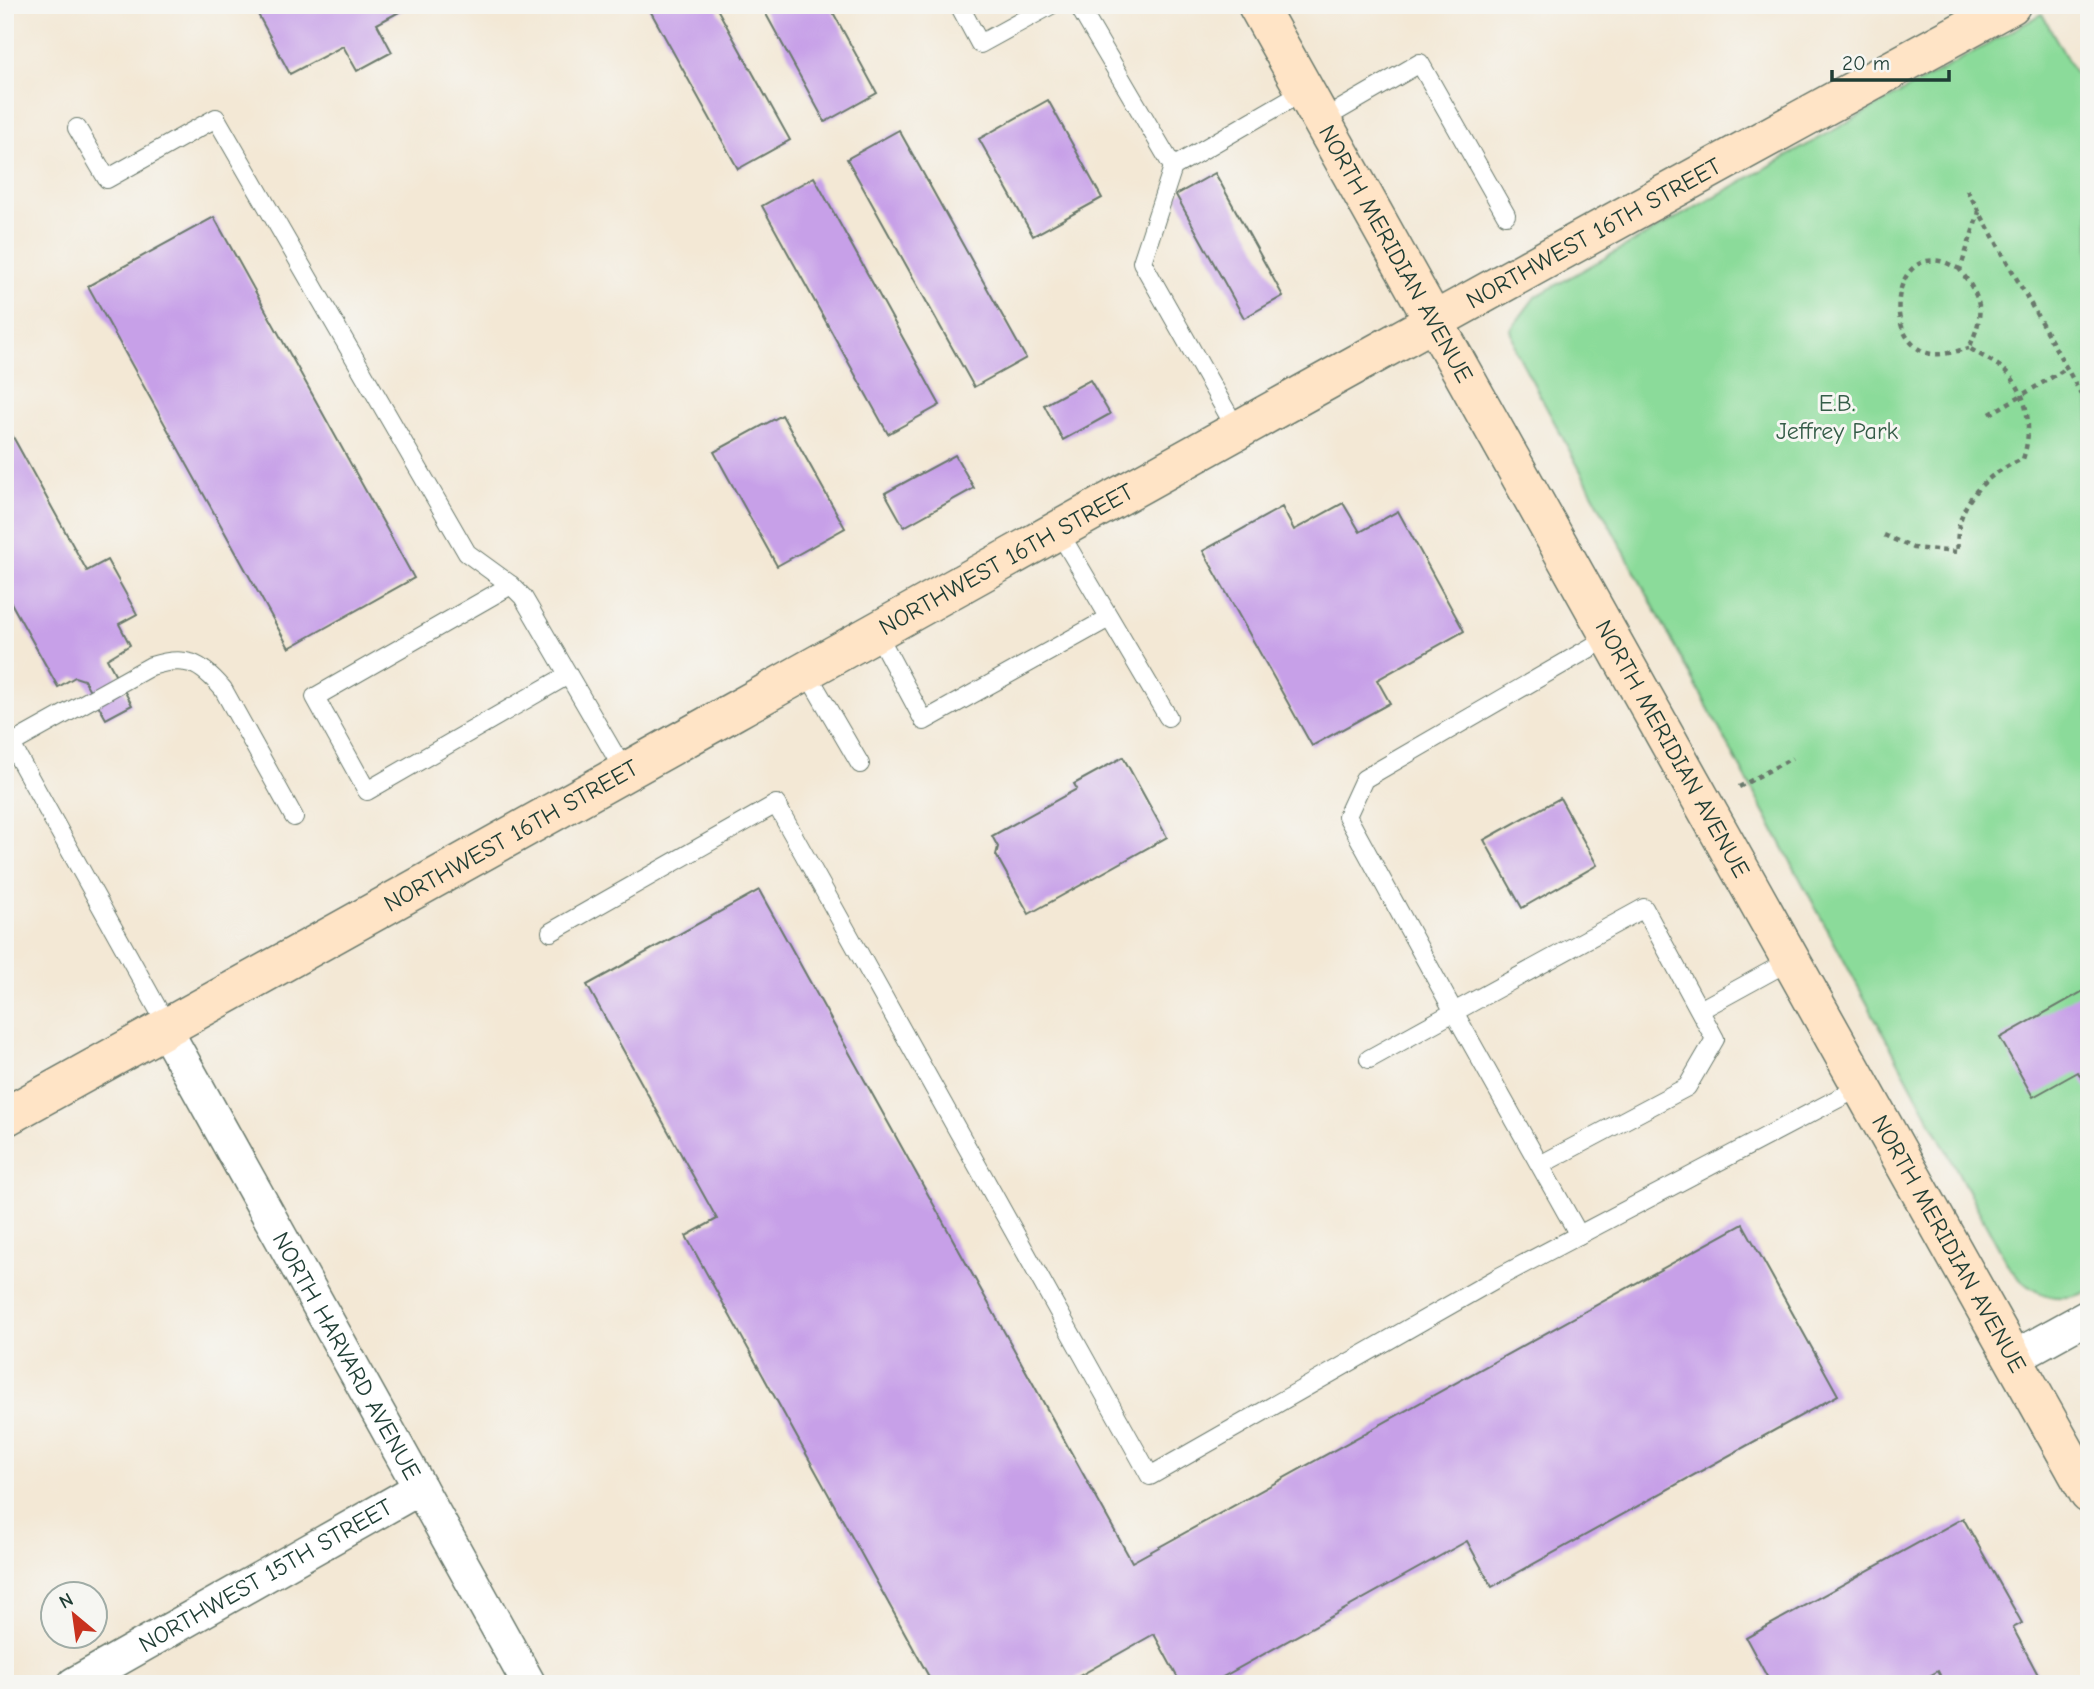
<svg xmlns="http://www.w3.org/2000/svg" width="2094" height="1689" viewBox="0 0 2094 1689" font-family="'Comic Neue',sans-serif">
  <rect width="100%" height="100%" fill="#f6f6f2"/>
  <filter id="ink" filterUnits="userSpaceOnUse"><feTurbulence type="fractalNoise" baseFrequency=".0143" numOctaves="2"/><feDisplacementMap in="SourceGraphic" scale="14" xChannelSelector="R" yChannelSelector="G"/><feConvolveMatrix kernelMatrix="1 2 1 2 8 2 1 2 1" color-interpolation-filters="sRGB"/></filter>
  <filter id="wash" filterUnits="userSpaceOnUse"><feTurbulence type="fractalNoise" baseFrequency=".00686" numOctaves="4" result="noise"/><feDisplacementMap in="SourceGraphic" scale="28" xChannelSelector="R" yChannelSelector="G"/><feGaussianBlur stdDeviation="1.57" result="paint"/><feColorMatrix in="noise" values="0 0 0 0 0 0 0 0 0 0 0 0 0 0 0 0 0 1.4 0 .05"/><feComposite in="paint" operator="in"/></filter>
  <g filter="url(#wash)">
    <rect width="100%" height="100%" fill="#f3e8d5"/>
    <path fill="#8bdb9a" stroke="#558c67" stroke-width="2" d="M2042,14L2089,98V1291C2056,1306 2029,1293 2009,1267L1516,351L1511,329L1535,297Z"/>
    <g id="blocks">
      <g fill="#c7a0e8">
        <polygon points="253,5 412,5 377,24 392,52 357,71 343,46 290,74"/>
        <polygon points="647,5 715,5 790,140 738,169"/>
        <polygon points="761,5 829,5 877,93 825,122"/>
        <polygon points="1048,100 1102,198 1033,236 979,139"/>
        <polygon points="899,130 1026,358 974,387 847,159"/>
        <polygon points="1215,173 1283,296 1244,318 1176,195"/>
        <polygon points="814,177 940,405 888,434 762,206"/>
        <polygon points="214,217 414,578 289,648 88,286"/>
        <polygon points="1090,380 1110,414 1063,440 1044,405"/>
        <polygon points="782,415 845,528 777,566 714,452"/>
        <polygon points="12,435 87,571 107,560 137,614 119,624 130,645 107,659 132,705 106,719 84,680 75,677 58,687 10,601 5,604 5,439"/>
        <polygon points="955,455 974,488 904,527 885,493"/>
        <polygon points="1343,503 1360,532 1398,511 1464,631 1377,680 1390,703 1312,746 1203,551 1282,507 1294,530"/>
        <polygon points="1123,757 1167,837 1029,914 996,855 998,847 992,836 1077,789 1074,784"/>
        <polygon points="1560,798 1597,865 1522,908 1484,840"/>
        <polygon points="759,890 1132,1562 1743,1224 1838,1395 1492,1587 1467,1541 1210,1684 1181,1684 1154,1634 1065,1684 933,1684 686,1236 717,1219 587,985"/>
        <polygon points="2089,988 2089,1092 2078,1072 2033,1097 2000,1038"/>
        <polygon points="1963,1518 2022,1623 2013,1628 2043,1684 1945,1684 1938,1671 1915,1684 1771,1684 1746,1638"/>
      </g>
    </g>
  </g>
  <g filter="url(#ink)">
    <use href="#blocks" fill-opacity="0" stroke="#69796c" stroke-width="2"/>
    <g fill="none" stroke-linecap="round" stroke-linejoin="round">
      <defs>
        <g id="lane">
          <polyline points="959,5 980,44 1051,5"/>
          <polyline points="1078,5 1173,167"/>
          <polyline points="1322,120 1420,63 1506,215"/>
          <polyline points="77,128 107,179 216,118 467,553 511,585 523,597 626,774"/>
          <polyline points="1238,432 1142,262 1173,167 1304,91"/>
          <polyline points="1059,532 1168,717"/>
          <polyline points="511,585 315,697 367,791 568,675"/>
          <polyline points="877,633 924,721 1109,618"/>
          <polyline points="807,673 860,764"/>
          <polyline points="551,932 776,804 1150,1476 1499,1277 1862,1086"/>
          <polyline points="1700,1010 1791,960"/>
          <path d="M168,1027L11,744L151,666C186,655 200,662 223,689L294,817"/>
          <polyline points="1369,1059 1454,1012 1347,816 1364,779 1609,637"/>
          <polyline points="1540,1165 1687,1087 1715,1039 1644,908 1454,1012 1579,1235"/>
        </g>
        <g id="street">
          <path id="s1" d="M165,1029L529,1684"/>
          <polyline points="2013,1358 2089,1316"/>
          <path id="s2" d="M74,1684L420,1488"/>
        </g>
        <g id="secondary">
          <path id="s3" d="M1257,5L2089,1494"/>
          <path id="s4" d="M5,1117C674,747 1339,369 2011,5"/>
        </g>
      </defs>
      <use href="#lane" stroke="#69796c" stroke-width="20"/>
      <use href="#street" stroke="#69796c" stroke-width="36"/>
      <use href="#secondary" stroke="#69796c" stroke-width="41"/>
      <g stroke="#69796c" stroke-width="4.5" stroke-dasharray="5 5" stroke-linecap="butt">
        <polyline points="1967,190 2089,408"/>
        <path d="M1960,269C1954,267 1946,262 1940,261C1892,252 1883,338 1927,353C1940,357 1956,351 1969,348"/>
        <polyline points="1990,414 2064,370"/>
        <path d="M1884,535L1913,548L1958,552C1953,506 1983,475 2023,459C2033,429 2029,391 2002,368C1992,361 1980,355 1969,348C1985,313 1983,300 1960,270L1979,212"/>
        <polyline points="1739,787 1792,758"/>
      </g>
      <use href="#lane" stroke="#fff" stroke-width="18"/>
      <use href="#street" stroke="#fff" stroke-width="33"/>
      <use href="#secondary" stroke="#ffe4c6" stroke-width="38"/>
    </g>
  </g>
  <g text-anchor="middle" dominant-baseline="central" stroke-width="6" stroke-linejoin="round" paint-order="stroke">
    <g font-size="24" fill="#1f3d34" stroke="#f6f6f2">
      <text stroke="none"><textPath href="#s4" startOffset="1818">NORTHWEST 16TH STREET</textPath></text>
      <text stroke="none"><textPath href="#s3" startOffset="285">NORTH MERIDIAN AVENUE</textPath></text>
      <text stroke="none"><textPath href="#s4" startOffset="1146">NORTHWEST 16TH STREET</textPath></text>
      <text stroke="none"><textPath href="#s3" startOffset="852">NORTH MERIDIAN AVENUE</textPath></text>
      <text stroke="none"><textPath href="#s4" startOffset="579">NORTHWEST 16TH STREET</textPath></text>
      <text stroke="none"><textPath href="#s3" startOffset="1419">NORTH MERIDIAN AVENUE</textPath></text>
      <text stroke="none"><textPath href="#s1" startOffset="374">NORTH HARVARD AVENUE</textPath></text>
      <text stroke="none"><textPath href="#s2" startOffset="220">NORTHWEST 15TH STREET</textPath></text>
    </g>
    <g font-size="24" fill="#355d48" stroke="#f6f6f2">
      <text x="1837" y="403">E.B.<tspan x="1837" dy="28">Jeffrey Park</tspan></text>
    </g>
  </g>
  <rect width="2094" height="1689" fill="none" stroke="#f6f6f2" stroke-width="28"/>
  <g transform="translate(74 1615) rotate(331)"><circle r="33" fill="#f6f6f2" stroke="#a0aca6" stroke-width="2"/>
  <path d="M0-5L12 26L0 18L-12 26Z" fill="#c8321e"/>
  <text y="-10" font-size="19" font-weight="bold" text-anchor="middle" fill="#1f3d34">N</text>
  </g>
  <path d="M1832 70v10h117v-10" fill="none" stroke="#1f3d34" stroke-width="3.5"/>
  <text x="1842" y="70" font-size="21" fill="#1f3d34" stroke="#f6f6f2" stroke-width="5" paint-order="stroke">20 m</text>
</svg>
